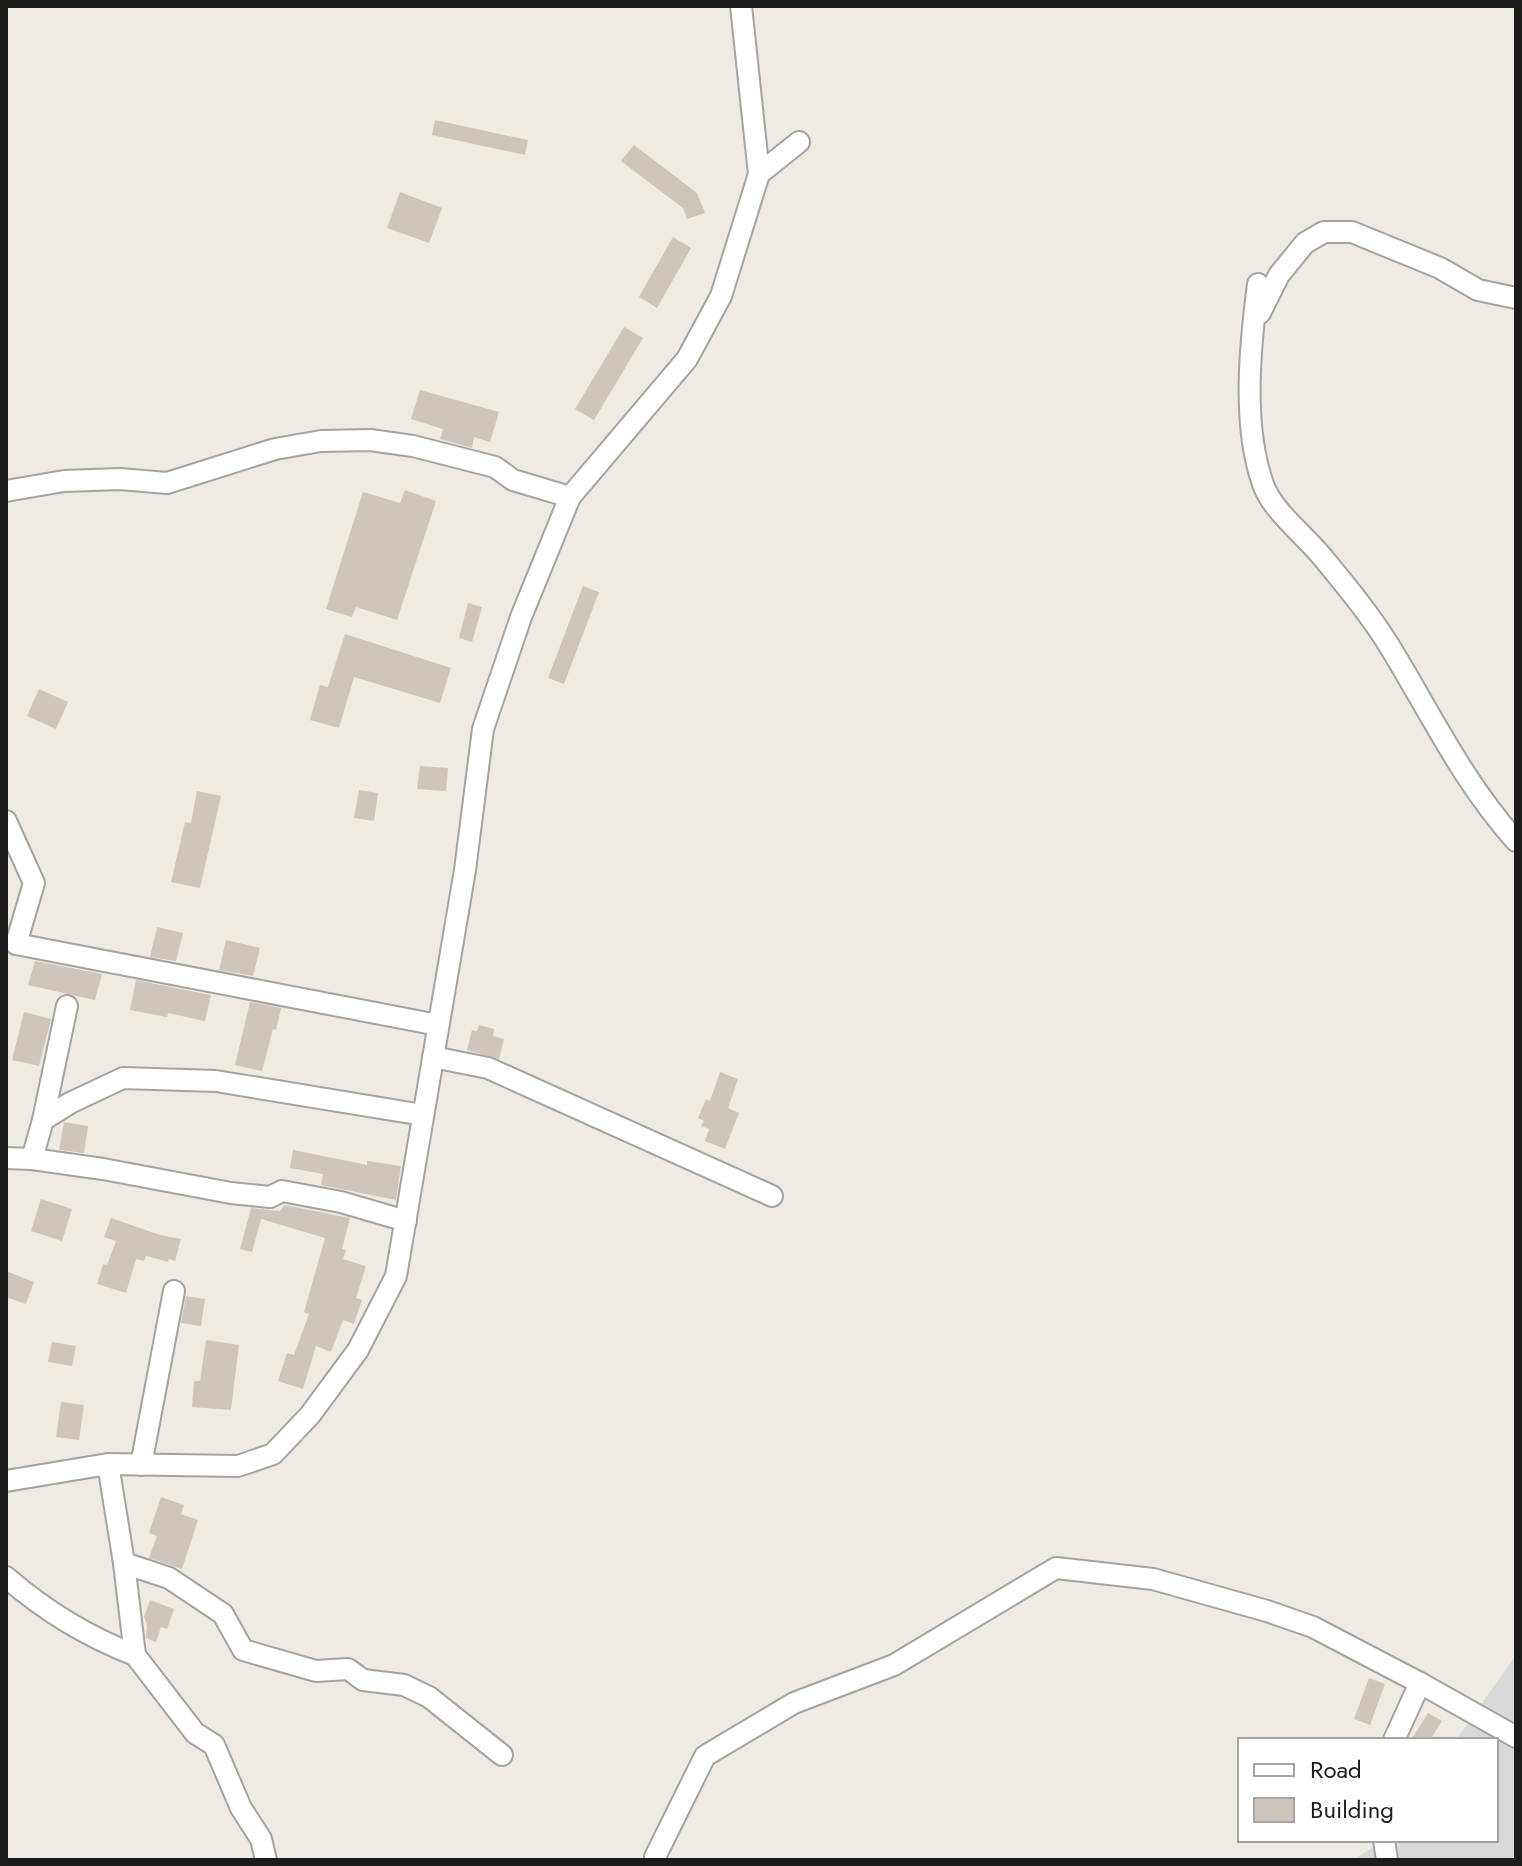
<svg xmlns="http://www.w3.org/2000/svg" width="1522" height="1866" viewBox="0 0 1522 1866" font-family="Jost,sans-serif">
  <rect width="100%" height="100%" fill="#efebe1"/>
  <polygon fill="#dad9d9" points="1516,1655 1516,1860 1353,1860 1384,1840 1496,1840 1496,1740 1456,1740"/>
  <g fill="#cfc5ba">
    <polygon points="435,120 528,140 525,155 432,135"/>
    <polygon points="634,145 697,193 705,213 687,219 683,208 621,161"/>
    <polygon points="400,192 442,208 429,243 387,228"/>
    <polygon points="673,237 691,248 657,308 639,297"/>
    <polygon points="624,327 643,338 594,420 575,409"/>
    <polygon points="420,390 499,412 490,442 474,437 472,448 440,439 443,429 411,419"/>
    <polygon points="405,490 436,501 397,620 356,607 352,617 326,609 363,492 400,503"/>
    <polygon points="583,586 599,592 564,684 548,678"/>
    <polygon points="468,603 482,607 472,642 459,638"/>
    <polygon points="345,634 451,668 440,703 354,677 339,728 310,720 320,685 328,687"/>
    <polygon points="39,689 68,702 56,729 27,716"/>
    <polygon points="420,766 448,768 446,791 417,789"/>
    <polygon points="359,790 378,793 374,821 354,818"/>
    <polygon points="197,791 221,796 200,888 171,882 185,822 191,823"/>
    <polygon points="157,927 183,933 176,961 150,957"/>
    <polygon points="226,940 260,948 253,976 219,970"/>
    <polygon points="35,961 102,974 95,1000 28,985"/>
    <polygon points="136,980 211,995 205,1021 168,1013 167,1017 130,1010"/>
    <polygon points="250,1002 281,1008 276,1030 273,1029 262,1071 235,1065"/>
    <polygon points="24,1012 51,1019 39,1066 12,1060"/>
    <polygon points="479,1025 494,1029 493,1036 504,1039 499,1059 467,1050 472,1030 477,1031"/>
    <polygon points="720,1072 738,1079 728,1108 739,1113 725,1149 705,1141 709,1129 701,1126 704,1121 698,1118 706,1099 710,1101"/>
    <polygon points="64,1122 88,1126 84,1153 59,1150"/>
    <polygon points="293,1150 367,1165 367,1161 401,1166 396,1200 321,1185 323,1174 290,1168"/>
    <polygon points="41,1199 72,1209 62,1241 31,1231"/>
    <polygon points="284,1205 350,1218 342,1249 346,1250 343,1259 366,1266 356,1298 362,1300 354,1324 343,1320 331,1352 316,1346 303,1389 278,1381 287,1353 294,1355 309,1314 304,1312 325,1238 261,1219 252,1252 240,1249 251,1208 280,1211"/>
    <polygon points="111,1218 160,1235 181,1239 175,1261 169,1259 168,1262 146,1256 144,1261 136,1259 126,1293 97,1284 103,1264 107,1265 116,1241 104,1237"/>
    <polygon points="6,1271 34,1282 26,1304 6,1297"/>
    <polygon points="186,1296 205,1299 201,1326 181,1323"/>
    <polygon points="206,1340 239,1345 231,1410 192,1407 194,1381 200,1381"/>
    <polygon points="52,1342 76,1346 72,1366 48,1362"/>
    <polygon points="61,1402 84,1405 79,1440 56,1437"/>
    <polygon points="161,1497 184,1505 181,1514 198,1520 182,1569 149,1558 157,1536 149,1533"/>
    <polygon points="150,1600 174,1609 167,1629 161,1627 156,1642 146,1638 147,1625 144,1617"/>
    <polygon points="1369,1678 1385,1684 1370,1725 1354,1719"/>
    <polygon points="1428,1713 1442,1721 1430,1740 1411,1740"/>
  </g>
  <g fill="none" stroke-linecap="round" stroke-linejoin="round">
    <defs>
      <g id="minor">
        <polyline points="759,174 799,142"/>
        <path d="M1258,284C1250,346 1242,425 1263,484C1272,511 1306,536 1324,559C1347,587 1371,616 1390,647C1431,714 1463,782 1516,841"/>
        <polyline points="1260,313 1279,275 1305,243 1324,232 1352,232 1440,268 1478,290 1516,298"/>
        <polyline points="6,491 64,481 120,479 167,483 275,449 321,441 370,440 413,446 495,467 513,480 570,497"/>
        <polyline points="6,821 34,883 16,944 438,1025"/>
        <polyline points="433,1057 488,1068 772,1196"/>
        <polyline points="43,1120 67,1006"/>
        <polyline points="6,1158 32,1159 43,1120 70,1103 123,1078 216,1081 423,1115"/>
        <polyline points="32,1159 103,1169 231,1193 270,1197 282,1191 341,1202 406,1221"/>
        <polyline points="108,1464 124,1563 135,1655 195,1733 214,1745 241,1808 261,1839 266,1860"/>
        <polyline points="141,1465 174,1291"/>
        <polyline points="6,1481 108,1464 238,1466 273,1454 310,1415 358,1350 396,1276 465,870 483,729 521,617 570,497 687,359 721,296 759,174 741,6"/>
        <polyline points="124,1563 169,1578 223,1614 243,1650 316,1671 348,1669 363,1680 404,1685 429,1697 502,1755"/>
        <path d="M6,1577C44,1610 88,1637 135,1655"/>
        <polyline points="1394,1740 1420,1683"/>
        <polyline points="1384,1840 1387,1860"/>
        <polyline points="655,1857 705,1756 794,1703 894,1665 1056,1568 1153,1579 1267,1611 1313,1627 1420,1683 1516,1737"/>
      </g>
    </defs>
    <use href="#minor" stroke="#a3a3a3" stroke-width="24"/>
    <use href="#minor" stroke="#fff" stroke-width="20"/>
  </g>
  <rect width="1522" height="1866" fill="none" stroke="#1c1c1c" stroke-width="16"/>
  <rect x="1238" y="1738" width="260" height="104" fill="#ffffff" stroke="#a4a4a4" stroke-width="2"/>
  <rect x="1254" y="1764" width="40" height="12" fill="#ffffff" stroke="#a4a4a4" stroke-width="2"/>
  <text x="1310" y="1778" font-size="24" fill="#1c1c1c">Road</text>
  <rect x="1254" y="1798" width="40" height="24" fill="#cfc5ba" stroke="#a4a4a4" stroke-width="2"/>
  <text x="1310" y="1818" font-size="24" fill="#1c1c1c">Building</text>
</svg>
